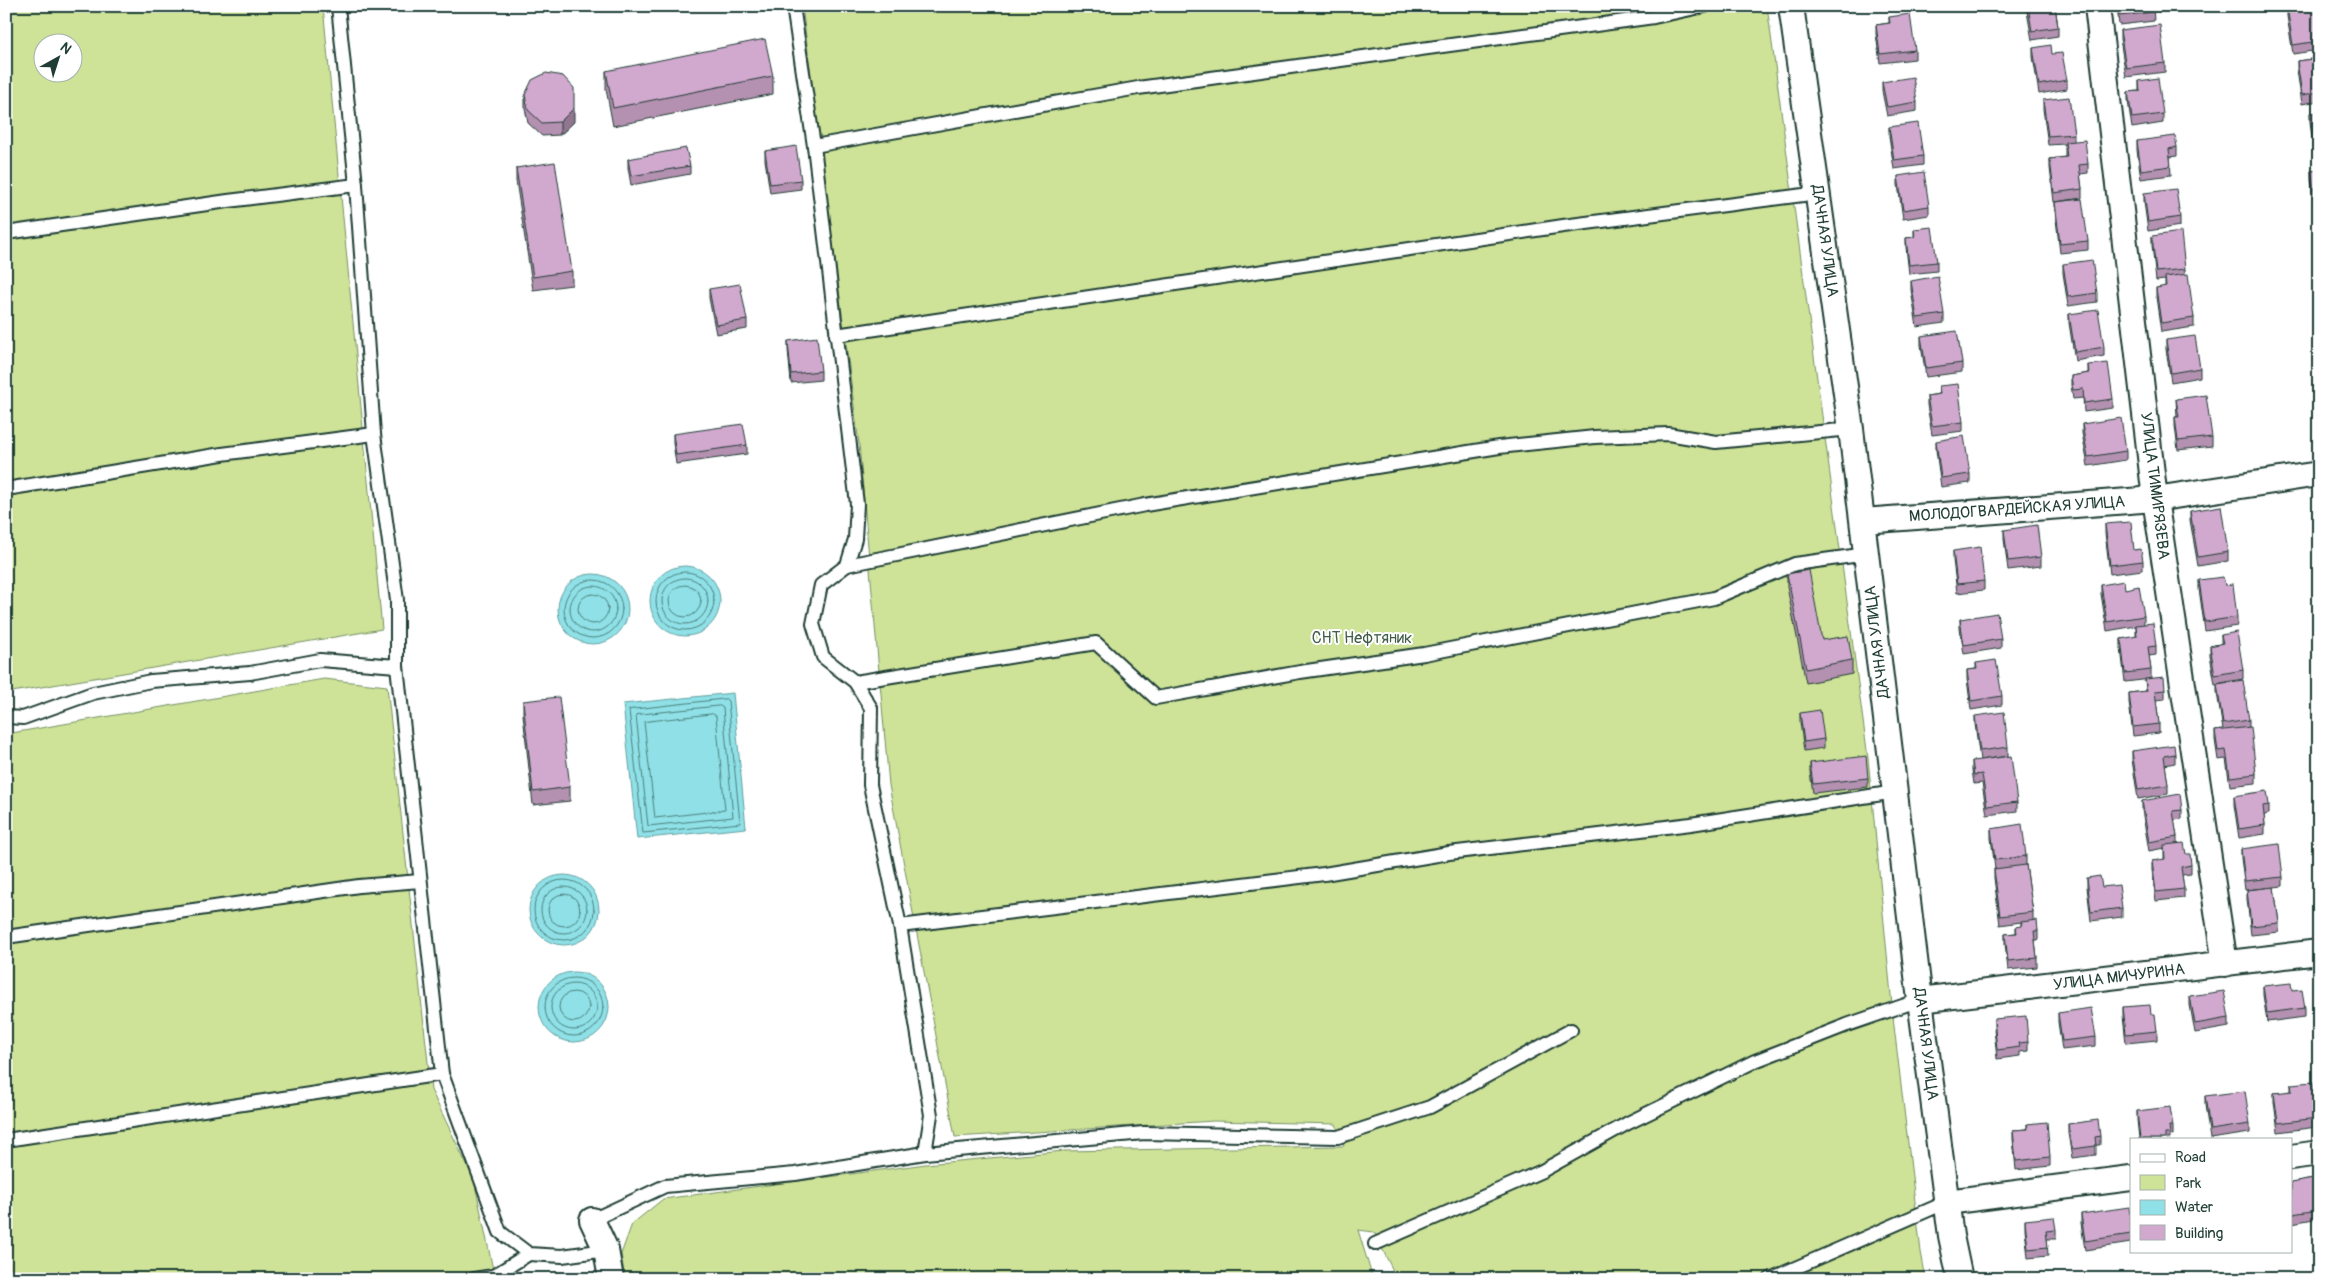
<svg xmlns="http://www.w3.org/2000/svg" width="2325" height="1285" viewBox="0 0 2325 1285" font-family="Pangolin,sans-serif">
  <rect width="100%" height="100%" fill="#fff"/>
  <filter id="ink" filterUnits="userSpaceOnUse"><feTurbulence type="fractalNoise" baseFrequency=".02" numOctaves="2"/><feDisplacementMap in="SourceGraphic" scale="10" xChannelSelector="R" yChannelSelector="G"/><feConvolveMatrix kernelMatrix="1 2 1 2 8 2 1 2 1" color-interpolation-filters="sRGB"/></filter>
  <g filter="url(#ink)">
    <g fill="#cee398" stroke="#769066" fill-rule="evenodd">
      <path d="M6,6H323L382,629L6,693ZM42,42H72V72H42Z"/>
      <polygon points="802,6 1767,6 1868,758 1894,1026 1921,1252 1926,1279 1397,1279 1374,1232 1358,1230 1373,1279 625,1279 621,1254 632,1224 663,1199 926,1164 1064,1151 1344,1146 1336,1124 1214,1121 955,1137 889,785 859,444"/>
      <polygon points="324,679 387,686 431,1090 474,1180 495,1279 6,1279 6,734"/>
    </g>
    <g fill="#8fe1e7" stroke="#629f9f">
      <circle cx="685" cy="601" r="35"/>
      <circle cx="593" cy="609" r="35"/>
      <polygon points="733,693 746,828 637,839 623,704"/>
      <circle cx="564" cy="910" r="35"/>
      <circle cx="574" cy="1007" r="35"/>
    </g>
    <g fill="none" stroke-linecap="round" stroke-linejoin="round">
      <g stroke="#4c7f7c" stroke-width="1">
        <circle cx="685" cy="601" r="29"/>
        <circle cx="685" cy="601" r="23"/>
        <circle cx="593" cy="609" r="29"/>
        <circle cx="685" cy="601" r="16"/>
        <circle cx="593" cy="609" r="23"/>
        <circle cx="593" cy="609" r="15"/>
        <polygon points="726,699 728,701 740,823 643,833 629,710"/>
        <polygon points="720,706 723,708 733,817 648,826 636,715"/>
        <polygon points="713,714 716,716 725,810 655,818 644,722"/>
        <circle cx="564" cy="910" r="30"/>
        <circle cx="564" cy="910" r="23"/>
        <circle cx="564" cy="910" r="16"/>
        <circle cx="574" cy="1007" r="29"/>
        <circle cx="574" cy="1007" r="23"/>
        <circle cx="574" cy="1007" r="15"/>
      </g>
      <defs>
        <g id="service">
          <polyline points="338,6 356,185 374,434 397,600 397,666 442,1074 500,1232 529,1254 562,1256 606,1250"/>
          <polyline points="793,6 814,146 857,504 855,539 847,565 821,585 813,624 823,657 855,682 871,708 870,785 900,926 931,1115 925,1153"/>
          <polyline points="814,146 1138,88 1654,17 1705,6"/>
          <polyline points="6,233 228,201 356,185"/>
          <polyline points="836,335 1563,226 1819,193"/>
          <polyline points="6,489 222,454 374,434"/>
          <polyline points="847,565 1145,505 1499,447 1595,437 1668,434 1716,442 1851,429"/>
          <polyline points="855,682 1096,643 1156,698 1300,672 1424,654 1714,598 1795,564 1867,554"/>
          <polyline points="6,717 23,718 93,693 151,681 250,673 320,660 397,666"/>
          <polyline points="900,926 1324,874 1449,853 1691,824 1895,792"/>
          <polyline points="6,937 359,886 420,881"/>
          <polyline points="6,1140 442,1074"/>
          <polyline points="592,1220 665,1186 795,1174 925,1153 1144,1133 1338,1137 1430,1107 1571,1030"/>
          <polyline points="1375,1244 1542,1171 1628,1123 1755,1061 1847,1025 1920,1000"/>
          <polyline points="474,1279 493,1276 529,1254"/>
          <polyline points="1770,1279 1947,1202"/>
        </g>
        <g id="minor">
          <polyline points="1791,6 1851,429 1920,1000 1951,1236 1960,1279"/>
          <polyline points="2097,6 2155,499 2225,964"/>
          <polyline points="1863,521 2155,499 2319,474"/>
          <polyline points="1920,1000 2319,952"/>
          <polyline points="2291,1157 2319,1153"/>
          <polyline points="1947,1202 2131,1178"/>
          <polyline points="592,1220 606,1250 611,1279"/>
        </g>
      </defs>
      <use href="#service" stroke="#1f3d34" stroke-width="16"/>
      <use href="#minor" stroke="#1f3d34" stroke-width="28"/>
      <use href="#service" stroke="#fff" stroke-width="12"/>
      <use href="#minor" stroke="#fff" stroke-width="24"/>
    </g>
    <g fill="#b490b1" stroke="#1f3d34">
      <polygon points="2026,6 2055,6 2058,27 2058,36 2032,40"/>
      <polygon points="2117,6 2153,6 2154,21 2119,25"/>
      <polygon points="2319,6 2319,50 2293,54 2287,16 2287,7"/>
      <polygon points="1889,17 1915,50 1915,59 1880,63 1876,34 1876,25 1889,23"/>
      <polygon points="2120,30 2165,63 2165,72 2126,77 2120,39"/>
      <polygon points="2033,48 2052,54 2067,80 2067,89 2039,94 2033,57"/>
      <polygon points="2319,58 2319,101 2302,104 2297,70 2297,61"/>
      <polygon points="606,71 773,76 773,94 613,126 606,89"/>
      <polygon points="2139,81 2163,114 2163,123 2132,128 2128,101 2128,92 2139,91"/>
      <polygon points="1882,82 1917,102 1917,111 1887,116 1882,91"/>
      <polygon points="525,95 574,122 560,135 542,136 528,123 525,108"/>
      <polygon points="2043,100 2074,134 2074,141 2088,164 2088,173 2080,174 2082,189 2082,198 2054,202 2050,168 2050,159 2065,157 2065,144 2048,145 2043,109"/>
      <polygon points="2319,112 2319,152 2314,153 2310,122 2310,113"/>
      <polygon points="1889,127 1923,156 1923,165 1894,169 1889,136"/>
      <polygon points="2137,141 2177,147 2177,156 2170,157 2171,175 2141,179 2137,150"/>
      <polygon points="765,151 801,180 801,189 770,193 765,160"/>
      <polygon points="628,159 690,166 690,174 631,185 628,168"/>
      <polygon points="516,168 572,271 572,285 533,290 516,181"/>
      <polygon points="2319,170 2319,208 2315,209 2311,180 2311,171"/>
      <polygon points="1898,176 1929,206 1929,215 1903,219 1898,185"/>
      <polygon points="2144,193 2180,217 2180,226 2148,231 2144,202"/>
      <polygon points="2055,202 2088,241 2088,250 2060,253 2055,211"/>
      <polygon points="1914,229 1937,262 1937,271 1909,274 1906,247 1906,238 1914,237"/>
      <polygon points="2152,236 2185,269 2185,274 2194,318 2194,327 2161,332 2156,297 2156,288 2165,287 2165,280 2156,281 2152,245"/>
      <polygon points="2063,264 2097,293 2097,302 2068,306 2063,273"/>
      <polygon points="1911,281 1944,314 1944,323 1917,327 1911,290"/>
      <polygon points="709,289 747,320 747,329 716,334 709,298"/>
      <polygon points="2069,314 2104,347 2104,356 2075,361 2069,323"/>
      <polygon points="1921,336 1962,363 1962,372 1926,377 1921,345"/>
      <polygon points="2166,340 2200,368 2200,377 2171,382 2166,349"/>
      <polygon points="788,341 821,371 821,380 791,383 788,350"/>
      <polygon points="2088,365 2113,399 2113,408 2084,412 2083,398 2073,399 2071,385 2071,376 2088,373"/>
      <polygon points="1939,386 1963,422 1963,431 1932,435 1927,405 1927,396 1939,394"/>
      <polygon points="2176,399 2212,437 2212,446 2178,450 2175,426 2175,417 2177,417"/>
      <polygon points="2082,424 2126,451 2126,460 2088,466 2082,433"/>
      <polygon points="673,434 747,445 747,454 676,464 673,443"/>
      <polygon points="1936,441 1970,474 1970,483 1941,487 1936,450"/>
      <polygon points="2190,511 2228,552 2228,561 2198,566 2190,520"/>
      <polygon points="2105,524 2143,561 2143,570 2110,574 2105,533"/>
      <polygon points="2004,530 2041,557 2041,566 2008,570 2004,539"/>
      <polygon points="1953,551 1984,581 1984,590 1957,593 1953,560"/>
      <polygon points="1787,574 1822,640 1852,660 1852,674 1806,683 1787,587"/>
      <polygon points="2199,580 2237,617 2237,626 2205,631 2199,589"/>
      <polygon points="2101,585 2125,589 2144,616 2144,624 2156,646 2156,655 2149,656 2151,670 2151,679 2125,682 2121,648 2121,639 2136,637 2136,626 2107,631 2101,594"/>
      <polygon points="1960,619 2001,639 2001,648 1964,654 1960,628"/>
      <polygon points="2221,635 2243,670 2243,679 2215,684 2210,655 2210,646 2221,644"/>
      <polygon points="1976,663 2002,696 2002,705 1971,710 1967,679 1967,670 1976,669"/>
      <polygon points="2145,679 2165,690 2165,699 2156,700 2159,724 2159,733 2133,736 2129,702 2129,693 2146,691"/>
      <polygon points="2217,684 2249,720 2249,727 2256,774 2256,783 2230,786 2226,759 2218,760 2215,740 2215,731 2223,730 2217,693"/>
      <polygon points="523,701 570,787 570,801 533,805 523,715"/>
      <polygon points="1800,713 1824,739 1824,748 1804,751 1800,722"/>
      <polygon points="1975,716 2008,747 2008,756 1980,760 1975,724"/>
      <polygon points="2132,751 2175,754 2175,763 2165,765 2168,785 2168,794 2138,799 2132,760"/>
      <polygon points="1972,761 2017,802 2017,811 1987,815 1982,783 1974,784 1972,770"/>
      <polygon points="1810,763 1868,778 1868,787 1813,793 1810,772"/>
      <polygon points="2234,796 2269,805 2269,814 2264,815 2265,825 2265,834 2239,838 2234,805"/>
      <polygon points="2142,801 2182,810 2182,819 2174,820 2177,837 2177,844 2186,854 2191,865 2191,874 2182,875 2184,889 2184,898 2156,901 2152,870 2152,861 2164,860 2164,848 2149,851 2142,810"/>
      <polygon points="1991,829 2026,856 2026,865 2033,912 2033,921 2038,931 2038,940 2035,940 2037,958 2037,967 2008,970 2005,943 2005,934 2016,933 2016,927 2021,926 2021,922 2000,925 1994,878 1994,869 1995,869 1991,838"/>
      <polygon points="2241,849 2283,877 2283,886 2274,887 2279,923 2279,932 2251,935 2247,899 2247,890 2267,888 2245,890 2241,858"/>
      <polygon points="2087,878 2102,887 2122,908 2122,917 2091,921 2087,887"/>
      <polygon points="2263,986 2305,1008 2305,1017 2267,1022 2263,995"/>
      <polygon points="2190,996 2229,1018 2229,1027 2195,1033 2190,1005"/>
      <polygon points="2123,1007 2151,1014 2157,1031 2157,1040 2126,1043 2123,1016"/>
      <polygon points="2058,1013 2096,1037 2096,1046 2062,1050 2058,1022"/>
      <polygon points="1994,1019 2028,1042 2028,1051 2020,1052 2020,1056 1997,1059 1994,1028"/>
      <polygon points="2291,1084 2317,1118 2317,1127 2278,1132 2274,1102 2274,1093 2291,1092"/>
      <polygon points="2205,1096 2250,1124 2250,1133 2210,1139 2205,1105"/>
      <polygon points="2137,1111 2173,1126 2173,1135 2170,1135 2170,1139 2139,1139 2137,1120"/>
      <polygon points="2027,1124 2050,1157 2050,1166 2016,1170 2013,1139 2013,1130 2027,1129"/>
      <polygon points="2068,1124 2100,1136 2100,1145 2096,1145 2096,1155 2072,1158 2068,1133"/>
      <polygon points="2319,1178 2319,1218 2292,1223 2291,1216 2291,1183"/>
      <polygon points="2081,1214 2131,1225 2131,1243 2085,1250 2081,1223"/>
      <polygon points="2025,1220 2056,1230 2056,1239 2047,1239 2048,1256 2028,1258 2025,1229"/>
    </g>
    <polygon fill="#927690" stroke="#1f3d34" points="574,108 574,122 560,135 560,122"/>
    <g fill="#d1a8ce" stroke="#1f3d34">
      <polygon points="2028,6 2055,6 2058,27 2032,31"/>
      <polygon points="2118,6 2153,6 2154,12 2119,16"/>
      <polygon points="2294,6 2319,6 2319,41 2293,45 2287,7"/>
      <polygon points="1910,14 1915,50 1880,54 1876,25 1890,23 1889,17"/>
      <polygon points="2160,25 2165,63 2126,68 2120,30"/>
      <polygon points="765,39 773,76 613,108 606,71"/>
      <polygon points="2051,45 2052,54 2062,53 2067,80 2039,85 2033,48"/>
      <polygon points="2319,58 2319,92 2302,95 2297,61"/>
      <polygon points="546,73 563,76 574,88 574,108 560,122 542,123 528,110 525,95 532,80"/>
      <polygon points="1913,77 1917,102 1887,107 1882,82"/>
      <polygon points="2158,78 2163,114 2132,118 2128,92 2140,91 2139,81"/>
      <polygon points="2069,97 2074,134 2048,136 2043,100"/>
      <polygon points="2319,112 2319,143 2314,144 2310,113"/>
      <polygon points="1918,123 1923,156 1894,160 1889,127"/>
      <polygon points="2175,136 2177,147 2169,149 2171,166 2141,170 2137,141"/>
      <polygon points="2085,140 2088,164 2079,165 2082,189 2054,193 2050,159 2067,157 2065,142"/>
      <polygon points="796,146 801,180 770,184 765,151"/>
      <polygon points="686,148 690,166 631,176 628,159"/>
      <polygon points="555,162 572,271 533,277 516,168"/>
      <polygon points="2319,170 2319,199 2315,200 2311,171"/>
      <polygon points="1924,172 1929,206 1903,210 1898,176"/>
      <polygon points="2176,189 2180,217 2148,222 2144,193"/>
      <polygon points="2082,199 2088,241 2060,244 2055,202"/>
      <polygon points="1932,227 1937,262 1909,265 1906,238 1915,237 1914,229"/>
      <polygon points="2181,232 2185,269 2156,272 2152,236"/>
      <polygon points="2092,260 2097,293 2068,297 2063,264"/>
      <polygon points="2188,274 2194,318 2161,323 2156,288 2166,286 2165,277"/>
      <polygon points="1938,276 1944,314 1917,318 1911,281"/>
      <polygon points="740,284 747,320 716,325 709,289"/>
      <polygon points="2098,310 2104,347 2075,352 2069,314"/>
      <polygon points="1957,331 1962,363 1926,368 1921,336"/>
      <polygon points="2195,336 2200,368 2171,373 2166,340"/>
      <polygon points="817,337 821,371 791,374 788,341"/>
      <polygon points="2108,363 2113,399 2084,403 2083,389 2073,390 2071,376 2089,373 2088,365"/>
      <polygon points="1958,384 1963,422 1932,426 1927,396 1940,394 1939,386"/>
      <polygon points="2206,395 2212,437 2178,441 2175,417 2179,417 2176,399"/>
      <polygon points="2121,418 2126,451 2088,457 2082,424"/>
      <polygon points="743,424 747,445 676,455 673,434"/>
      <polygon points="1964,436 1970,474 1941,478 1936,441"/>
      <polygon points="2221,506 2228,552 2198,557 2190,511"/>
      <polygon points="2131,522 2134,550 2141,549 2143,561 2110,565 2105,524"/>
      <polygon points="2037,525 2041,557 2008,561 2004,530"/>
      <polygon points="1980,547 1984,581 1957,584 1953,551"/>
      <polygon points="1809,570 1822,640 1848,636 1852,660 1806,669 1787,574"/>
      <polygon points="2223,577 2225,585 2233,584 2237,617 2205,622 2199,580"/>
      <polygon points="2124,581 2125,589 2139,586 2144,616 2107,622 2101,585"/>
      <polygon points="1997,613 2001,639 1964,645 1960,619"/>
      <polygon points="2153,623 2156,646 2148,647 2151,670 2125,673 2121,639 2137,636 2136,625"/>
      <polygon points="2237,632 2243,670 2215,675 2210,646 2223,643 2221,635"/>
      <polygon points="1996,660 2002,696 1971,701 1967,670 1977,669 1976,663"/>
      <polygon points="2164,677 2165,690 2155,691 2159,724 2133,727 2129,693 2147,691 2145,679"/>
      <polygon points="2243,680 2249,720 2223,724 2217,684"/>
      <polygon points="559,697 570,787 533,792 523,701"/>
      <polygon points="1820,710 1824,739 1804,742 1800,713"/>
      <polygon points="2004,712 2008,747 1980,751 1975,716"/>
      <polygon points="2251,727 2256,774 2230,777 2226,750 2218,751 2215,731"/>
      <polygon points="2174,745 2175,754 2164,756 2168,785 2138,790 2132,751"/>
      <polygon points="1866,756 1868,778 1813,784 1810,763"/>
      <polygon points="2011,756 2017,802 1987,806 1982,774 1974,775 1972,761"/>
      <polygon points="2267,791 2269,805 2263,806 2265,825 2239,829 2234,796"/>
      <polygon points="2180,794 2182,810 2173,811 2177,837 2149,842 2142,801"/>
      <polygon points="2022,824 2026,856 1995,860 1991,829"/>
      <polygon points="2184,843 2186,854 2190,854 2191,865 2181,867 2184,889 2156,892 2152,861 2165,859 2164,845"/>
      <polygon points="2279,844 2283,877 2245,881 2241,849"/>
      <polygon points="2026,865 2033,912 2000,916 1994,869"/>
      <polygon points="2100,876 2102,887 2119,885 2122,908 2091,912 2087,878"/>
      <polygon points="2274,887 2279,923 2251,926 2247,890"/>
      <polygon points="2037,920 2038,931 2034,931 2037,958 2008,961 2005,934 2017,933 2016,927 2022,926 2021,922"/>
      <polygon points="2291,983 2292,991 2302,990 2305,1008 2267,1013 2263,986"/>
      <polygon points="2224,991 2229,1018 2195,1024 2190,996"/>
      <polygon points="2150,1005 2151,1014 2155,1014 2157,1031 2126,1034 2123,1007"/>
      <polygon points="2091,1008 2096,1037 2062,1041 2058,1013"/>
      <polygon points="2026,1016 2028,1042 2019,1043 2020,1047 1997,1050 1994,1019"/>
      <polygon points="2313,1082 2317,1118 2278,1123 2274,1093 2292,1091 2291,1084"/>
      <polygon points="2245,1091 2250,1124 2210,1130 2205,1096"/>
      <polygon points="2170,1107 2173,1126 2169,1126 2170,1134 2165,1134 2165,1139 2140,1139 2137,1111"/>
      <polygon points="2098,1120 2100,1136 2095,1137 2096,1146 2072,1149 2068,1124"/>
      <polygon points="2047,1122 2050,1157 2016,1161 2013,1130 2028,1129 2027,1124"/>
      <polygon points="2319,1178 2319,1210 2292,1214 2291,1207 2291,1183"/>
      <polygon points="2129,1207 2131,1225 2131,1234 2085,1241 2081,1214"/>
      <polygon points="2054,1217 2056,1230 2046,1231 2048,1247 2028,1249 2025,1220"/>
      <polygon points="2274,1273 2275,1279 2230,1279"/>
    </g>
  </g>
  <g text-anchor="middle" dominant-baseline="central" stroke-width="4" stroke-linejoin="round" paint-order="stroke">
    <g font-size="16" fill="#1f3d34" stroke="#fff">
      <text transform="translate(1825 241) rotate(82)">ДАЧНАЯ УЛИЦА</text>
      <text transform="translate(2155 486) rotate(83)">УЛИЦА ТИМИРЯЗЕВА</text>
      <text transform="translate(2017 509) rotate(-4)">МОЛОДОГВАРДЕЙСКАЯ УЛИЦА</text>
      <text transform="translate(1877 642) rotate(-97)">ДАЧНАЯ УЛИЦА</text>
      <text transform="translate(2119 977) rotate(-7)">УЛИЦА МИЧУРИНА</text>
      <text transform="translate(1926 1044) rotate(83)">ДАЧНАЯ УЛИЦА</text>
    </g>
    <g font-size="16" fill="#425e48" stroke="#fff">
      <text x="1362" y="638">СНТ Нефтяник</text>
    </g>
  </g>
  <rect width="2325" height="1285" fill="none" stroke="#fff" stroke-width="25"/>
  <rect x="12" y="12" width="2300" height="1260" fill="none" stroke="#1f3d34" stroke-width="2" filter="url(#ink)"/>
  <rect x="2130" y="1138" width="162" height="115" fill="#ffffff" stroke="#a5b1ae"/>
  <rect x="2140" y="1154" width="25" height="8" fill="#ffffff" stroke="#a5b1ae"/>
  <text x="2175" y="1162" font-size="15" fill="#1f3d34">Road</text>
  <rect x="2140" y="1175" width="25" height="15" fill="#cee398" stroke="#a5b1ae"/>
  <text x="2175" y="1188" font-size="15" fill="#1f3d34">Park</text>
  <rect x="2140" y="1200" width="25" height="15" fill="#8fe1e7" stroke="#a5b1ae"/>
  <text x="2175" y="1212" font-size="15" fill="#1f3d34">Water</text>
  <rect x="2140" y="1225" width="25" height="15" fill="#d1a8ce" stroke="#a5b1ae"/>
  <text x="2175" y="1238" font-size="15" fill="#1f3d34">Building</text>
  <g transform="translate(58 58) rotate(39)"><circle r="24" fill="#ffffff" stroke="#a5b1ae"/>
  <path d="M0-4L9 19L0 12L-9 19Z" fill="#1f3d34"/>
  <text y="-8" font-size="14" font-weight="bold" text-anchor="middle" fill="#1f3d34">N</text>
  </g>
</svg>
